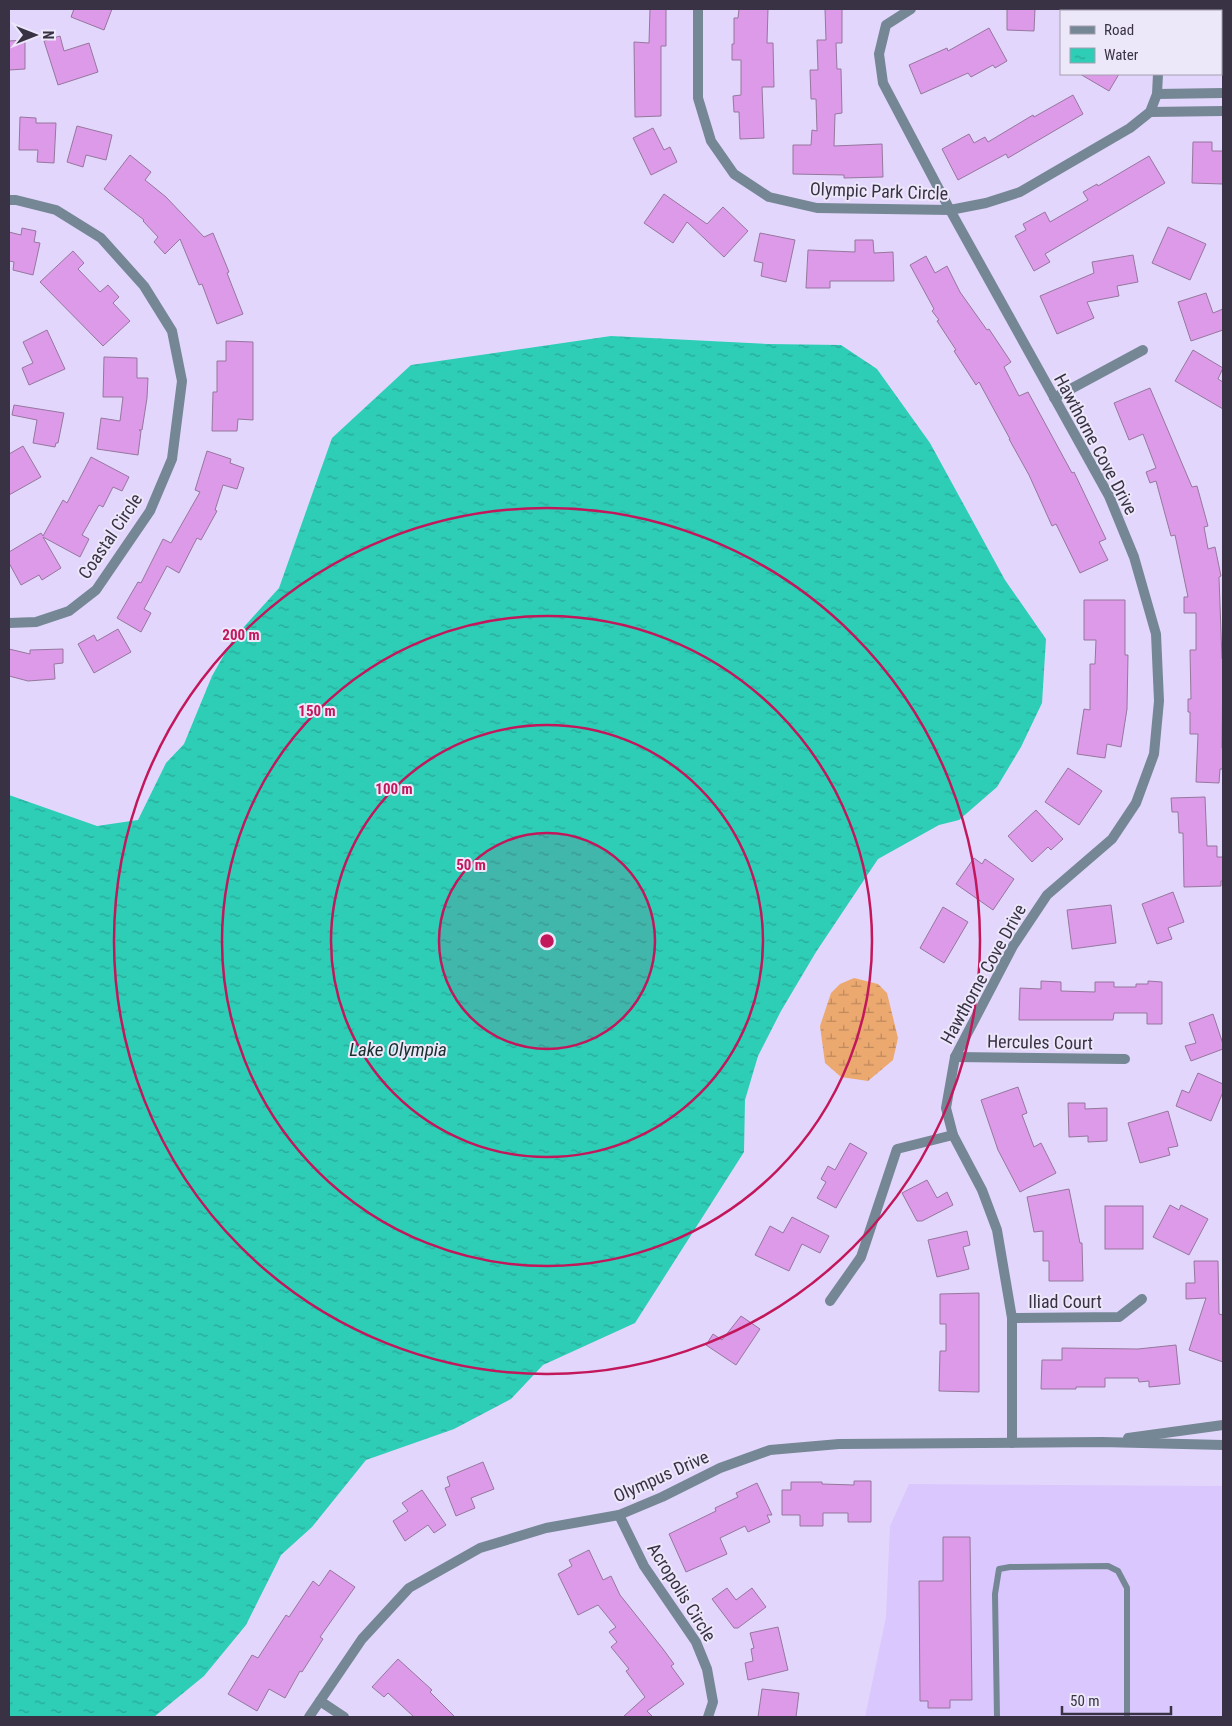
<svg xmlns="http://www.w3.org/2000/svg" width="1232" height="1726" viewBox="0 0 1232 1726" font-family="'Roboto Condensed',sans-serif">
  <defs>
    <pattern id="wetland-marsh" width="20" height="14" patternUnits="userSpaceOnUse" patternTransform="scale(1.25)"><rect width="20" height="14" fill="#eba86f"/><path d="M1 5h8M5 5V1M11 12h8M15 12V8" fill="none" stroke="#bf895d"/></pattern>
    <pattern id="water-ripples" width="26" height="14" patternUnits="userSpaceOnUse" patternTransform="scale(1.25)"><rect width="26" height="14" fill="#2ecdb6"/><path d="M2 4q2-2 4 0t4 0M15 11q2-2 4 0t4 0" fill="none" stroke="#28a796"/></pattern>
  </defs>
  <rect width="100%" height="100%" fill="#e3d6fc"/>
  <polygon fill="#dac7fd" points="909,1484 1223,1486 1223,1717 865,1717 886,1617 890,1526"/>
  <polygon fill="url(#wetland-marsh)" points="854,978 878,984 887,993 898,1038 893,1060 868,1081 841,1077 825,1063 820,1026 831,993 840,984"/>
  <polygon fill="url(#water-ripples)" points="611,336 768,344 841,345 877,369 930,443 1005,580 1046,639 1042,703 1021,747 997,787 959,820 939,825 878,859 816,952 781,1011 758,1056 745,1100 744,1152 635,1323 543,1365 511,1399 454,1429 366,1460 312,1527 281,1555 246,1625 204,1676 154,1717 9,1717 9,795 97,826 138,820 166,763 184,744 212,676 233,639 279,588 332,438 411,365"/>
  <g fill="#dc9ae9" stroke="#96779d">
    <polygon points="74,9 112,9 104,30 71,17"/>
    <polygon points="650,9 666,9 666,46 661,46 661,116 635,117 634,42 649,43"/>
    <polygon points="739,9 768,9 767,43 773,43 774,87 762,87 764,138 740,139 739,112 734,112 733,96 741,95 741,60 732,60 732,44 734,44 734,18 738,18"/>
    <polygon points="825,9 842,9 842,43 836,43 837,69 841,69 842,113 835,114 834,146 882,144 883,177 844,178 844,175 793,174 793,145 811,145 812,130 817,131 816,99 811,99 810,70 818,70 817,40 826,40"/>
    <polygon points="1007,9 1035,9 1034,31 1007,30"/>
    <polygon points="989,28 1007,61 995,68 993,65 971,77 968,73 921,94 909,65 947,48 948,51"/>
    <polygon points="60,36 64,51 89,43 98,72 58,85 44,41"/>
    <polygon points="25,40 25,69 9,70 9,41"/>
    <polygon points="1080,74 1119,74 1109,91"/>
    <polygon points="1073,95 1083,114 1008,158 1006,154 958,180 942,149 969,134 974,143 985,137 988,142 1033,115 1034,117"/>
    <polygon points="20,117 36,118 36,123 56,123 54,163 37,162 38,150 19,150"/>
    <polygon points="77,126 112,135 106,160 86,155 83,167 67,162"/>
    <polygon points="653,128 664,150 670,147 677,162 651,175 633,138"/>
    <polygon points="1193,142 1212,142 1212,151 1223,151 1223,184 1192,183"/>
    <polygon points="130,155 151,172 145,180 166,197 204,237 213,233 229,272 227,273 243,314 217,324 202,284 199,285 180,239 165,254 154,242 158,237 143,221 144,220 104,189"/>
    <polygon points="1149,156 1165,183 1045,254 1050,262 1034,271 1015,236 1026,230 1023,224 1045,212 1050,222 1088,200 1083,192 1097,184 1098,186"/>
    <polygon points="664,194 707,224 723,207 748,231 724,257 687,222 673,243 644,223"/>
    <polygon points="1168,227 1206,244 1190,280 1152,263"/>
    <polygon points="22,228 36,231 34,242 40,243 33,275 13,270 14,262 9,261 9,232 21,235"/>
    <polygon points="760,233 795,240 786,282 761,276 763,263 754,261"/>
    <polygon points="855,240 873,240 874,253 893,252 894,281 830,281 830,288 806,288 808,250 855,252"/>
    <polygon points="73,251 84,263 78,269 100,292 108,285 119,297 113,303 130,321 103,346 40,282"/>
    <polygon points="1133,255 1138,282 1117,286 1119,296 1087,302 1094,318 1057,334 1040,296 1094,273 1092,262"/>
    <polygon points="926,256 935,273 947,266 960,292 987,330 989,329 1011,362 1004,367 1019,396 1028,392 1072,473 1074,472 1106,539 1099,542 1108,560 1080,573 1056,524 1052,526 1029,475 1009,439 1010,439 979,382 976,385 954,351 956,350 937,321 939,320 932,311 934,309 910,265"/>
    <polygon points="1206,293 1213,313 1223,309 1223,330 1191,341 1178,302"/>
    <polygon points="47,330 65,369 29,385 22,368 33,363 23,342"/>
    <polygon points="226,341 253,342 253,420 238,419 237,431 212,431 213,392 217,392 217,361 226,361"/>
    <polygon points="1193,350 1223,368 1218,379 1223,382 1223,409 1175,381"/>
    <polygon points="104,357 137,358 137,378 148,378 147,398 142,430 139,430 141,431 138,455 97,449 101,418 120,421 123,397 103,397"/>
    <polygon points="1150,388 1192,487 1197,486 1208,526 1204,527 1208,549 1215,547 1221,576 1219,577 1222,659 1223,659 1222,748 1223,748 1223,769 1220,769 1219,783 1196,782 1198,734 1190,734 1190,712 1188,712 1188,699 1191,699 1190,650 1196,650 1196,613 1184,613 1184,597 1188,597 1175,535 1171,536 1156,481 1150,483 1146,472 1156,468 1143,434 1129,440 1114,403"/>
    <polygon points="14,405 64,413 58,443 56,443 55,447 33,443 37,420 12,415"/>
    <polygon points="23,446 41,477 9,495 9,454"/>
    <polygon points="207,451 231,459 230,463 244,468 237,489 223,485 215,510 217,511 201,540 197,538 179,573 167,566 144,609 151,613 141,632 117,618 138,582 141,583 163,539 171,543 200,492 195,490"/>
    <polygon points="91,457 129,477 122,491 113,487 103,507 99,505 82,535 89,539 80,557 43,537 61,568 42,580 39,575 21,585 9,563 9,552 41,533 43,536 63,500 67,503"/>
    <polygon points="1084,600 1125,600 1125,655 1128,655 1127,709 1121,747 1107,744 1105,758 1077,754 1084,709 1090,710 1090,664 1095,664 1096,640 1084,640"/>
    <polygon points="118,629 131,652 94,673 78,644 94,635 97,641"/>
    <polygon points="9,649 30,654 30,650 63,649 63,663 54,664 55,679 28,681 9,676"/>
    <polygon points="1068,768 1102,791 1079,825 1045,802"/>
    <polygon points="1205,797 1207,846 1217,846 1217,857 1223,857 1223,881 1221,881 1221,886 1184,887 1183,833 1179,833 1178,812 1172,812 1171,798"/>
    <polygon points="1036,810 1063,839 1051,850 1048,847 1032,862 1008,836"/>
    <polygon points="974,858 982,864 985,859 1014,879 993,910 956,884"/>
    <polygon points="1173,892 1184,922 1168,928 1172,939 1157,944 1142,904"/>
    <polygon points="1111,905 1116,943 1072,949 1067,910"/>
    <polygon points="943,907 968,922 944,963 920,948"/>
    <polygon points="1041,981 1061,982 1061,991 1095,992 1095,982 1114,982 1114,987 1136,987 1136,984 1148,984 1148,981 1162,982 1162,1024 1147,1024 1147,1013 1114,1013 1113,1020 1019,1020 1020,988 1041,989"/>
    <polygon points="1213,1014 1223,1044 1223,1049 1191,1061 1185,1046 1196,1043 1189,1023"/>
    <polygon points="1198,1073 1223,1084 1223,1092 1211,1121 1176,1106 1182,1090 1189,1093"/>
    <polygon points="1018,1087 1027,1113 1022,1115 1034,1147 1041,1143 1056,1173 1020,1192 998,1150 981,1100"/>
    <polygon points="1068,1103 1085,1103 1085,1109 1107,1108 1107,1141 1088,1142 1088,1136 1069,1137"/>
    <polygon points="1168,1111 1178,1146 1168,1148 1170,1155 1140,1163 1128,1123"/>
    <polygon points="850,1143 867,1153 836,1208 817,1198 826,1182 821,1179 828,1166 835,1170"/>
    <polygon points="927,1180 937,1198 947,1192 953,1205 922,1221 917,1221 902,1193"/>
    <polygon points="1069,1189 1080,1243 1082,1243 1083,1281 1049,1281 1049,1261 1043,1261 1043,1231 1034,1232 1027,1197"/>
    <polygon points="1170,1205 1179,1210 1181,1205 1208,1219 1189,1255 1153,1237"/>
    <rect x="1105" y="1206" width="38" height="43"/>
    <polygon points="792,1217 829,1236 820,1253 802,1244 789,1271 755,1255 770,1226 783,1233"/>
    <polygon points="967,1231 970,1245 963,1247 969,1269 937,1277 928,1240"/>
    <polygon points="1194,1261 1218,1261 1219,1314 1223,1315 1223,1362 1189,1350 1206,1298 1186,1299 1186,1283 1195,1283"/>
    <polygon points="979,1293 979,1392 939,1391 940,1351 946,1351 946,1324 940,1324 940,1294"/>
    <polygon points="741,1316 760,1329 736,1365 706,1345 713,1334 722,1340"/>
    <polygon points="1176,1345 1180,1384 1149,1387 1149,1381 1139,1382 1138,1378 1105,1378 1105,1387 1076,1387 1076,1389 1041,1389 1042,1360 1062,1360 1062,1348 1138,1349"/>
    <polygon points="483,1462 494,1489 471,1498 475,1508 456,1516 445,1488 450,1486 447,1477"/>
    <polygon points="854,1481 871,1481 871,1522 848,1522 848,1513 823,1513 823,1526 800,1526 800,1515 782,1515 782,1490 791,1490 791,1482 822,1482 822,1484 854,1485"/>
    <polygon points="757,1483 772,1515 767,1515 770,1522 748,1532 745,1526 720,1538 727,1554 686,1572 669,1534 716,1511 715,1508 738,1497 736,1493"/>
    <polygon points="422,1490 446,1525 434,1533 428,1525 405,1541 393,1521 408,1511 402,1503"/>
    <polygon points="943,1537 970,1537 972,1700 950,1700 950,1708 928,1708 928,1701 920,1701 919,1581 943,1581"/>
    <polygon points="589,1550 603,1580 611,1576 620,1595 663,1649 674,1664 671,1666 684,1684 647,1711 653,1717 623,1717 645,1697 626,1671 629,1669 611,1647 617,1642 609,1632 616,1627 598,1605 578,1615 558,1574 572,1566 569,1560"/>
    <polygon points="330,1570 355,1587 320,1637 323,1639 302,1672 300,1671 285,1698 269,1689 257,1711 228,1694 252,1655 258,1658 286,1615 289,1617 313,1581 319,1586"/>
    <polygon points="727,1588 736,1600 752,1588 766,1607 738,1628 734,1628 712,1599"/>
    <polygon points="778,1627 788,1670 748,1680 745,1663 753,1661 751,1649 754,1648 750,1633"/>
    <polygon points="398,1659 432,1690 430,1692 455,1717 414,1717 388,1693 384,1697 372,1687"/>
    <polygon points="762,1689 799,1693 796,1717 758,1717"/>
  </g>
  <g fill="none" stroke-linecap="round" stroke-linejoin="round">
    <polyline stroke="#758795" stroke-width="6" points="997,1717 995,1594 999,1569 1010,1567 1108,1566 1118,1571 1127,1588 1127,1717"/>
    <g stroke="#758795" stroke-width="10">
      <polyline points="698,9 698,98 711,141 734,174 769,197 817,208 950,210 986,203 1020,192 1130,128 1150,112 1157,94 1158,74"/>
      <polyline points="911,9 886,25 879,54 883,83 950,210 1109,496 1134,557 1156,634 1159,701 1154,754 1136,803 1112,839 1047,895 1013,946 955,1057 946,1108 953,1135 982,1190 997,1230 1012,1318 1012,1443"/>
      <polyline points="1160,11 1160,9"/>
      <polyline points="1157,94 1223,93"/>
      <polyline points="1150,112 1223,111"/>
      <polyline points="9,200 16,200 56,210 101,238 144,286 172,331 182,381 172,459 150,511 96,590 69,611 36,622 9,623"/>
      <polyline points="1054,398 1143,350"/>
      <polyline points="955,1057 1125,1059"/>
      <polyline points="830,1301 861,1257 897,1149 953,1135"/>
      <polyline points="1012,1318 1119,1317 1142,1299"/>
      <polyline points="1128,1438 1223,1425"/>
      <polyline points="619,1515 644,1566 696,1642 707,1669 713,1702 708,1717"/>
      <polyline points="320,1701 344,1717"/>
      <polyline points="309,1717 362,1639 409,1588 480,1548 546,1528 619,1515 662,1497 720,1468 770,1450 839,1444 1102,1442 1223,1445"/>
    </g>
  </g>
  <circle cx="547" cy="941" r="108" fill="#c2185b" fill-opacity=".12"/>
  <g fill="none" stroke="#c2185b" stroke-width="2.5">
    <circle cx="547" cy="941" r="108"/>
    <circle cx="547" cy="941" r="216"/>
    <circle cx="547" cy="941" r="325"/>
    <circle cx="547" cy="941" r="433"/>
  </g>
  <g text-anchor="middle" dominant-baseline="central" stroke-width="4" stroke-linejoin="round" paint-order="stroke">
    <g font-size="18" fill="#383244" stroke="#ede7fa">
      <text transform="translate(879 191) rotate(2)">Olympic Park Circle</text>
      <text transform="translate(1096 444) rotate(62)">Hawthorne Cove Drive</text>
      <text transform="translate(110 536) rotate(-56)">Coastal Circle</text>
      <text transform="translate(983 974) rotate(-61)">Hawthorne Cove Drive</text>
      <text transform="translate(1040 1042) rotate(1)">Hercules Court</text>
      <text x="1065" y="1301">Iliad Court</text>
      <text transform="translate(661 1476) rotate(-24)">Olympus Drive</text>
      <text transform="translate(682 1592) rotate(58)">Acropolis Circle</text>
    </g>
    <g font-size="19" font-style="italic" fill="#18302c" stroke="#ede7fa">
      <text x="398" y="1049">Lake Olympia</text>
    </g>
  </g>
  <circle cx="547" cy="941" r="8" fill="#c2185b" stroke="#ede7fa" stroke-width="2.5"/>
  <g font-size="15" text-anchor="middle" font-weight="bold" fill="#c2185b" stroke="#ede7fa" stroke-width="4" stroke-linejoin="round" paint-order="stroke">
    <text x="241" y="640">200 m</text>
    <text x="317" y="716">150 m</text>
    <text x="394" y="794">100 m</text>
    <text x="471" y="870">50 m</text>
  </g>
  <rect width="1232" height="1726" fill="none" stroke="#383244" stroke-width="20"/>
  <rect x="1060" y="10" width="162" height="65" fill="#ede7fa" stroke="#a59fb1"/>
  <rect x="1070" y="26" width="25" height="8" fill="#758795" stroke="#a59fb1"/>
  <text x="1104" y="35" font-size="15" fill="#383244">Road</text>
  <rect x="1070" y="48" width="25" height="15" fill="url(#water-ripples)" stroke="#a59fb1"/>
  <text x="1104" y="60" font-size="15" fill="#383244">Water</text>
  <g transform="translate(35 35) rotate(90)" stroke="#ede7fa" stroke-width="4" paint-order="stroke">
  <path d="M0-4L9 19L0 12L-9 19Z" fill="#383244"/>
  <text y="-8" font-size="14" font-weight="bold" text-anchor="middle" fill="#383244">N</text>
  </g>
  <path d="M1062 1706v8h109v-8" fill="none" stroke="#383244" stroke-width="2.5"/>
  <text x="1070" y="1706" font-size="15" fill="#383244" stroke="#ede7fa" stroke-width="4" paint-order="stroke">50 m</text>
</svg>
